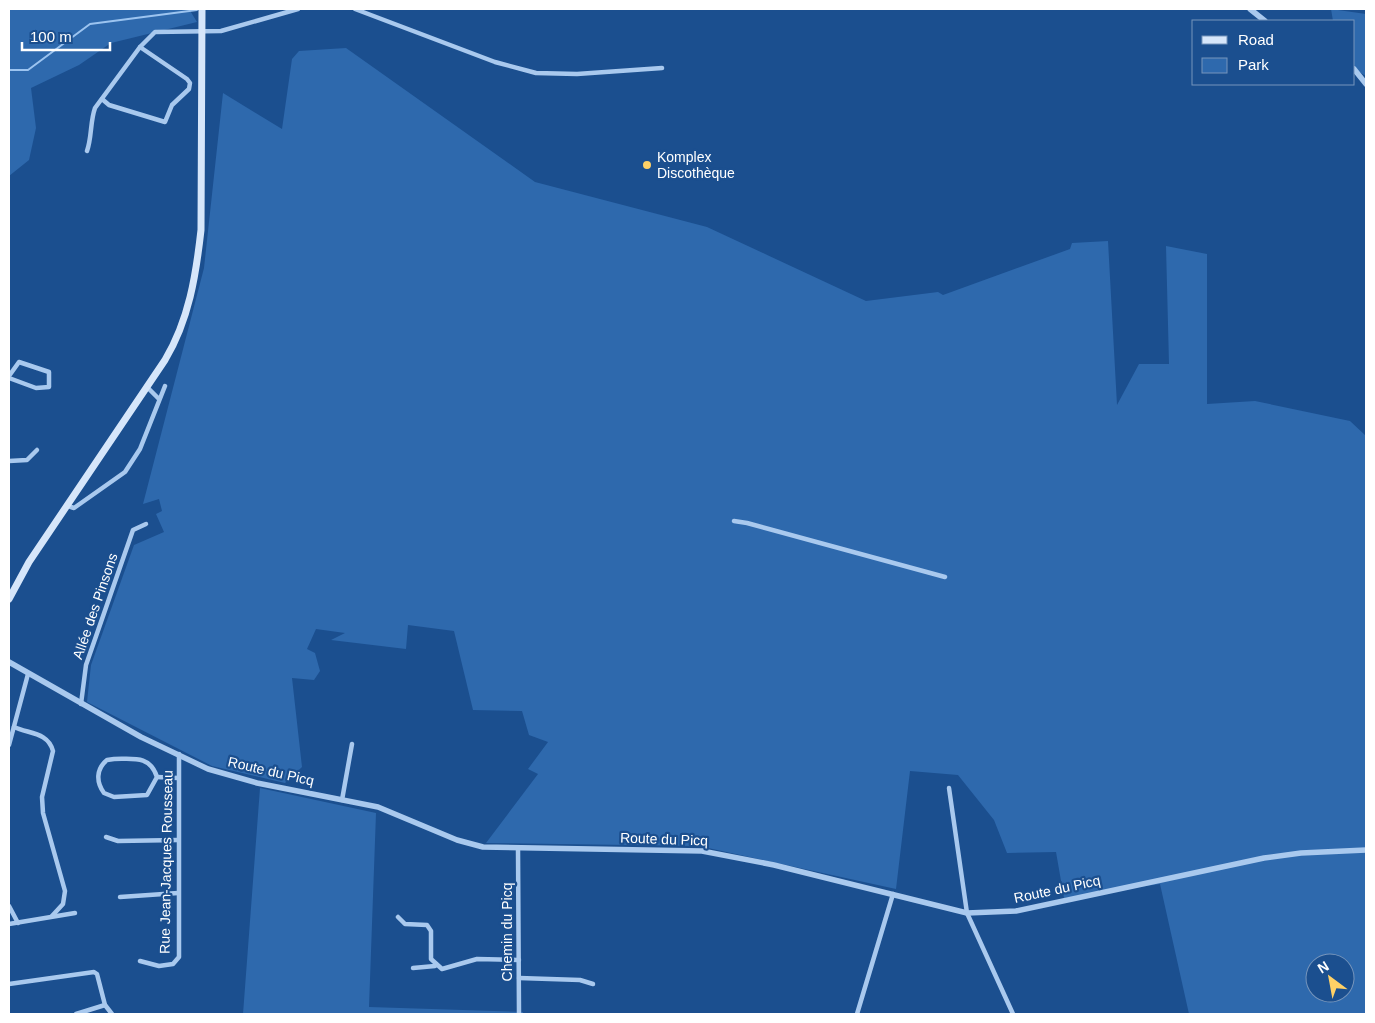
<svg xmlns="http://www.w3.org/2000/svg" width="1375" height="1023" viewBox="0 0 1375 1023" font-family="Helvetica,sans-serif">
  <rect width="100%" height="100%" fill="#1b4f8f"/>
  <g fill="#2e69ad" fill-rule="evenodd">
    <polygon points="9,9 189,9 197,22 111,43 79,65 31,88 36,128 29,160 9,176"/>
    <polygon points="1331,9 1366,14 1366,76 1354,69 1354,21 1333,21"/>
    <path d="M346,48L535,182L707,227L866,301L938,292L943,295L1070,249L1072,243L1108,241L1117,405L1139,364H1169L1166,246L1207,254V404L1255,401L1350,421L1366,436V1014H1189L1160,884L1064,898L1056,852L1007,853L994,820L958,775L910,771L896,889L699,846L486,843L538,774L528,769L548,742L529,735L522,711L473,710L454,631L408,625L406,649L331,640L345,633L316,629L307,649L315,653L320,671L314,680L292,678L302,767L285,783L212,766L87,702L91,665L134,545L164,532L156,514L162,511L159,499L143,504L204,268L223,93L282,129L292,59L299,51ZM1315,963H1345V993H1315Z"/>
    <polygon points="260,788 376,813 369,1007 523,1012 523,1014 243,1014"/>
  </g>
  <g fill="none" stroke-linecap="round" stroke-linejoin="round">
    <polyline stroke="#9cc4f0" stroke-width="2" points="9,70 28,70 90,24 197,10"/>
    <g stroke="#a9c9ee" stroke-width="4.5">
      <polyline points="355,9 495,62 536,73 577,74 662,68"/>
      <polyline points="102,99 109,105 165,122 172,105 189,89 190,83 187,79 140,47"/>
      <path d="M87,151C92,137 90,122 95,108L140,47L155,32L221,31L298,9"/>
      <polyline points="9,376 19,362 49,372 49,387 36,388 9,378"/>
      <polyline points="147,387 159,399"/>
      <polyline points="9,461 27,460 37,450"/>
      <polyline points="68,506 74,508 125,472 140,449 165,386"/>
      <polyline points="734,521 747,523 945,577"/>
      <polyline points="81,704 86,665 133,530 146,524"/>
      <path d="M14,727C29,734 48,732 53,751L42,797L43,813L65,891L63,904L52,916"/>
      <polyline points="9,745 28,674"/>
      <path d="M114,759C133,759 150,755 157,777L147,795L114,797L104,793C96,782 96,769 107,760Z"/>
      <polyline points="157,777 178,778"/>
      <polyline points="949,788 967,913 1013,1014"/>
      <polyline points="342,800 352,744"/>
      <polyline points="106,837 118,841 178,840"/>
      <polyline points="518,849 519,1014"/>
      <polyline points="120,897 178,893"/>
      <polyline points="9,906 18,923"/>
      <polyline points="398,917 405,924 427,925 431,931 431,959 442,969 477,959 519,960"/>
      <polyline points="9,924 75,913"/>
      <polyline points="140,961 159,966 173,964 179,957 179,754"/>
      <polyline points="413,968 435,966"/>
      <polyline points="519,978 580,980 593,984"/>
      <polyline points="9,984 94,972 97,974 105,1005 112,1014"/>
      <polyline points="76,1014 105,1005"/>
      <polyline points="857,1014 893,894"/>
    </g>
    <g stroke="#a9c9ee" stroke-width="5.5">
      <polyline points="1250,9 1265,21"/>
      <polyline points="1354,69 1366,84"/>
      <polyline points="9,662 141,737 208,769 257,783 378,807 457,840 483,847 702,851 774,865 967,913 1016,911 1264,858 1301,853 1366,850"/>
    </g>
    <path stroke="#d6e6fa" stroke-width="7" d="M9,599L29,562L165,360C189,320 196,275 201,230L202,9"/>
  </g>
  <circle fill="#ffd166" stroke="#1b4f8f" stroke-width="2" cx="647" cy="165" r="5"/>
  <g text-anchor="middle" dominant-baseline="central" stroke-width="4.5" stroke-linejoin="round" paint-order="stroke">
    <g font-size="14" fill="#fff" stroke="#1b4f8f" text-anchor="start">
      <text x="657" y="157">Komplex<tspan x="657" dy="16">Discothèque</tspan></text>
    </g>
    <g font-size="14" fill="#fff" stroke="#1b4f8f">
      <text transform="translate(95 606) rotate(-71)">Allée des Pinsons</text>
      <text transform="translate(271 771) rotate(13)">Route du Picq</text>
      <text transform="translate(664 839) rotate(2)">Route du Picq</text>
      <text transform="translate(166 862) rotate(-89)">Rue Jean-Jacques Rousseau</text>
      <text transform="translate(1057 889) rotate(-12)">Route du Picq</text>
      <text transform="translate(507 932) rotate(-90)">Chemin du Picq</text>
    </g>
  </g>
  <rect width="1375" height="1023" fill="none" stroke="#ffffff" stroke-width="20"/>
  <rect x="1192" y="20" width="162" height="65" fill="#1b4f8f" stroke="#7695bc"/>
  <rect x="1202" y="36" width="25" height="8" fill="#d6e6fa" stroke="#7695bc"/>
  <text x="1238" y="45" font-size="15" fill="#ffffff">Road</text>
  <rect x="1202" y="58" width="25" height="15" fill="#2e69ad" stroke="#7695bc"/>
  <text x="1238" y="70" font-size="15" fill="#ffffff">Park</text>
  <g transform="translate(1330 978) rotate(328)"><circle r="24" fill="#1b4f8f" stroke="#7695bc"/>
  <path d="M0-4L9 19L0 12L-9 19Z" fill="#ffd166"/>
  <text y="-8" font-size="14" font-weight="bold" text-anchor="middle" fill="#ffffff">N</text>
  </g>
  <path d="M22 42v8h88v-8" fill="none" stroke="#ffffff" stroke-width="2.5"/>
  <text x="30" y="42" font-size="15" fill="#ffffff" stroke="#1b4f8f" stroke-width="4" paint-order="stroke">100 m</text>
</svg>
